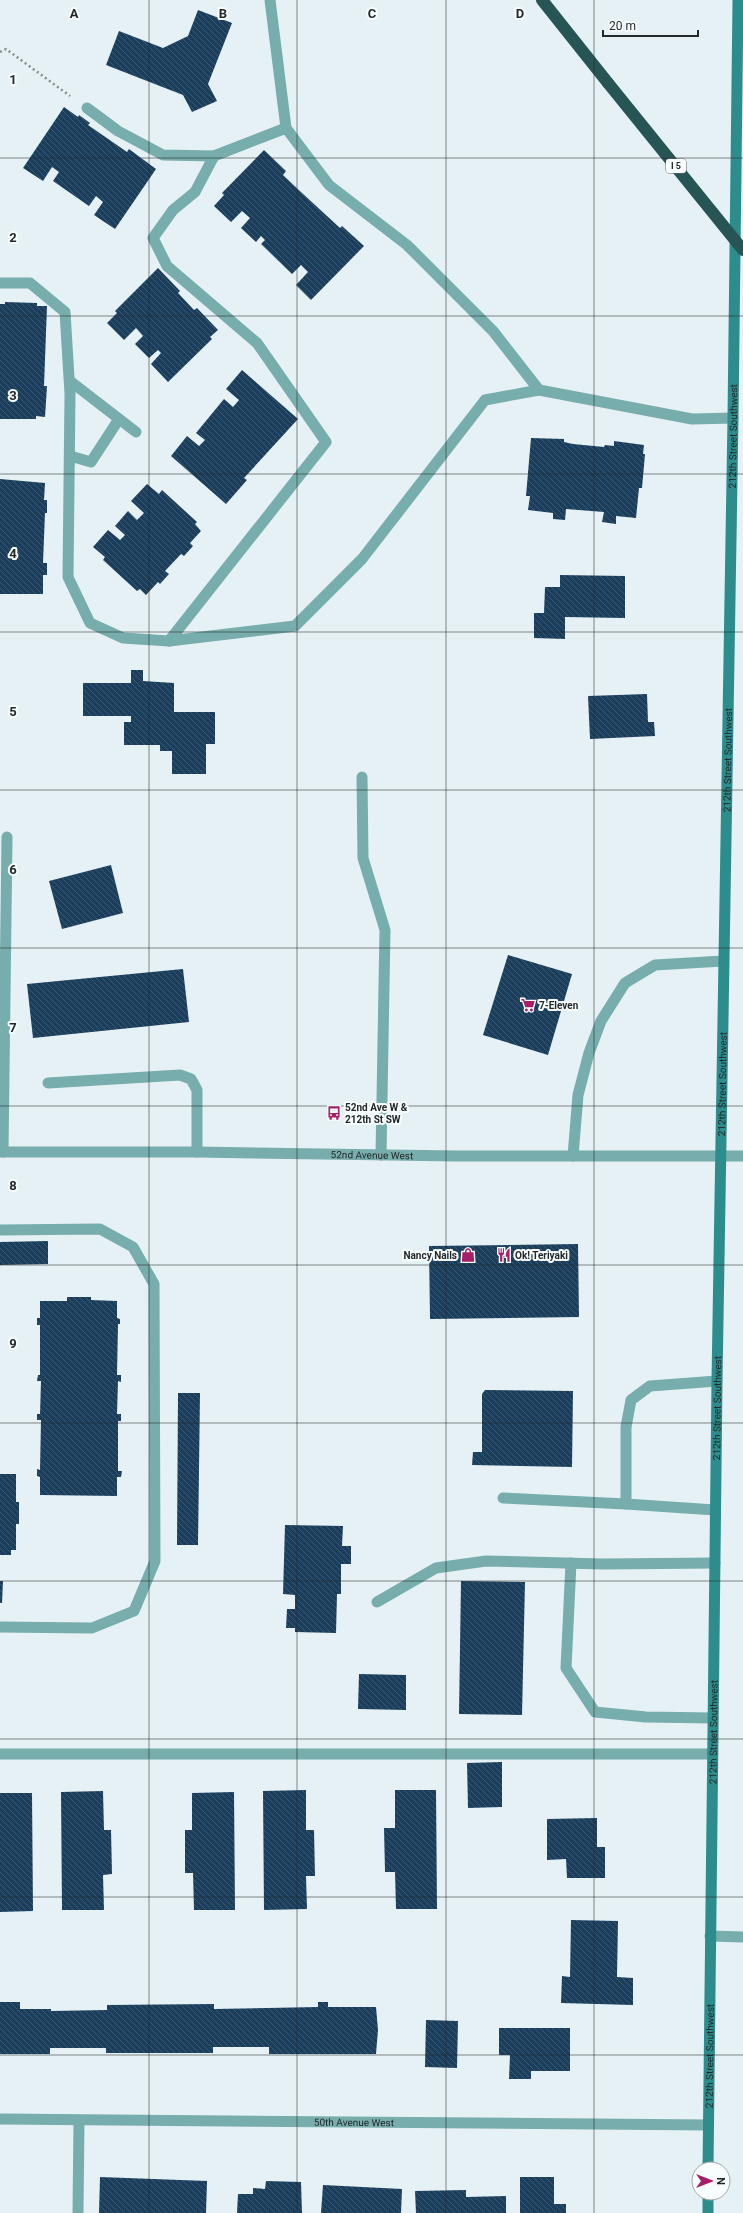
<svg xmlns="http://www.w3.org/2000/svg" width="743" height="2213" viewBox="0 0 743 2213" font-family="Roboto,sans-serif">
  <defs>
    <pattern id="building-back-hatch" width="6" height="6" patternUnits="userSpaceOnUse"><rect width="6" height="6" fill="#1b3e5d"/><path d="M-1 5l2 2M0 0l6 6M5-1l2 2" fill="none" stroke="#3b5871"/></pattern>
  </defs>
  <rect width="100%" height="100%" fill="#e6f1f5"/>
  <g fill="url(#building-back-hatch)">
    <polygon points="198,10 232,23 208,84 217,101 192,112 183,95 106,65 119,31 163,48 188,36"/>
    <polygon points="64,107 78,117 79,115 90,123 88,125 127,152 129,149 156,169 115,229 94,215 103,202 96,196 89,206 53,181 59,172 52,167 43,181 23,168"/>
    <polygon points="264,150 286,171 283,175 302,193 340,228 342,226 364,246 311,300 296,285 308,272 301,265 292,274 261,244 265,240 261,236 256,242 241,228 250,218 242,211 231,222 214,206 224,195 222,193"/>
    <polygon points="158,268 180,291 178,293 194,310 197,308 218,330 210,337 212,339 168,382 151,364 161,353 158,350 149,358 135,344 143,336 136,328 124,340 107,323 117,313 115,311"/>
    <polygon points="5,302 37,303 37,306 47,306 44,386 47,386 45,417 36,416 36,419 0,419 0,304 5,304"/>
    <polygon points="242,370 298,419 244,478 247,480 226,504 171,456 187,436 199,446 205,440 196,433 224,399 233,407 239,400 226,389"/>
    <polygon points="531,438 564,439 564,442 573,444 604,447 605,445 614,446 614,441 644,445 643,454 645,454 642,488 639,488 636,518 616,516 616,524 602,522 604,512 566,509 565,520 553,519 553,513 528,510 530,496 526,496"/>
    <polygon points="0,479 45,483 44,500 47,500 47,513 45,513 43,563 47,563 47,575 43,575 43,594 0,594"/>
    <polygon points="147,484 159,494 162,490 197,522 195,524 201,531 190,543 193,546 184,556 181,554 165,571 169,574 160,584 158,582 146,595 140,589 137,591 103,560 105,557 93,547 108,530 120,540 125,535 115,526 128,511 137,520 144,513 131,501"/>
    <polygon points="560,575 625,576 625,618 565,617 565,639 534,638 534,613 544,613 545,587 560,587"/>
    <polygon points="131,670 143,670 143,681 174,683 174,712 215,712 215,744 206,744 206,774 172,774 172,751 160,751 160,745 124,745 124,722 131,722 131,716 83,716 83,683 131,683"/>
    <polygon points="647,694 648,722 654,722 655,736 590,739 588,696"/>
    <polygon points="111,865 123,913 62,929 49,881"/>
    <polygon points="508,955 572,974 548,1055 483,1035"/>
    <polygon points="183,969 189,1022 33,1038 27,984"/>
    <polygon points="48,1241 48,1264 0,1265 0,1242"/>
    <polygon points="578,1244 579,1317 430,1319 429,1246"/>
    <polygon points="67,1297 91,1297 91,1300 117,1301 117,1318 120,1319 120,1324 118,1324 117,1375 121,1375 121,1382 118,1381 117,1414 121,1414 121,1421 118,1421 118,1471 122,1471 121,1477 117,1477 117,1496 40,1495 40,1477 37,1476 37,1469 40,1470 41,1420 37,1420 37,1414 40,1414 41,1381 37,1381 38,1375 40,1375 40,1325 37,1325 37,1318 40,1318 40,1301 67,1301"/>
    <polygon points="485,1390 573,1391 572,1467 472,1465 473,1452 482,1452 482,1394"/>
    <polygon points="178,1393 200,1393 198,1545 177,1545"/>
    <polygon points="0,1474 16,1474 16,1502 19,1502 19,1524 16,1524 16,1550 11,1550 11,1555 0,1555"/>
    <polygon points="285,1525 343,1526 342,1546 351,1546 351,1564 341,1564 341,1594 337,1594 336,1633 295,1632 295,1628 286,1628 287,1609 295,1609 295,1595 283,1594"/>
    <polygon points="0,1581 3,1581 2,1603 0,1603"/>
    <polygon points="461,1581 525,1582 522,1715 459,1714"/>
    <polygon points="359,1674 406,1675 406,1710 358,1709"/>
    <polygon points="502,1762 502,1807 468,1808 467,1763"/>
    <polygon points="306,1790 306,1830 314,1830 315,1876 306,1876 307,1909 264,1910 263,1791"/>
    <polygon points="395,1790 436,1790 437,1909 396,1909 395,1872 385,1872 384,1828 395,1828"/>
    <polygon points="103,1791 104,1830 111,1830 112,1874 103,1875 104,1910 62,1910 61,1792"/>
    <polygon points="234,1792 235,1910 194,1910 193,1873 185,1873 185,1830 192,1830 192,1793"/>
    <polygon points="0,1793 32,1793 33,1911 0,1912"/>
    <polygon points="597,1818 597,1847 605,1847 605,1878 567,1878 566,1859 547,1860 547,1819"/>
    <polygon points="571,1920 618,1921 617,1977 633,1978 633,2005 561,2003 562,1976 570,1977"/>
    <polygon points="0,2002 20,2002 20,2009 51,2009 51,2011 107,2010 107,2005 214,2004 214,2009 318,2007 318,2002 328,2002 328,2007 376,2007 378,2030 376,2054 269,2054 269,2047 213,2047 213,2053 106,2053 106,2048 50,2048 50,2054 0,2054"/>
    <polygon points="426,2020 458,2021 457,2068 425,2067"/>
    <polygon points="499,2028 570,2028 570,2071 531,2071 531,2079 509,2079 510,2055 499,2055"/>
    <polygon points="100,2177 207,2181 206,2213 99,2213"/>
    <polygon points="520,2177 554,2177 554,2204 566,2204 566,2213 520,2213"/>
    <polygon points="266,2181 301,2182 302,2213 237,2213 238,2194 253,2194 253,2188 265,2189"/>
    <polygon points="323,2185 402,2189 401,2213 321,2213"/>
    <polygon points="466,2190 466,2197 506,2196 506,2213 416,2213 415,2191"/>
  </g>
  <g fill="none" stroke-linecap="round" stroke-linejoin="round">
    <polyline stroke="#858c8f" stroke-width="2.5" stroke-dasharray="2 3" stroke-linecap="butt" points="0,52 6,49 70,96"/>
    <g stroke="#77adac" stroke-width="11">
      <polyline points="70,381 136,432"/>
      <polyline points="70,456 91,462 119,419"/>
      <polyline points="362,777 363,858 385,930 381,1155"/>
      <polyline points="48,1083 180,1075 191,1079 197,1090 197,1152"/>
      <polyline points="573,1156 578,1095 589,1053 601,1021 625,983 655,965 723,961"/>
      <polyline points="503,1498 626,1504"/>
      <polyline points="715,1510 626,1504 626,1427 631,1400 650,1386 717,1381"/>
      <polyline points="571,1563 566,1668 595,1712 646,1717 713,1718"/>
      <polyline points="377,1602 436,1568 486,1561 603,1564 715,1563"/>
      <polyline points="0,1754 712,1754"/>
      <polyline points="78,2213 79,2120"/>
    </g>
    <g stroke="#77adac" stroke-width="11">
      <polyline points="270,0 286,128 329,185 407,245 493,331 539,390"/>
      <polyline points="87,108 118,131 163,155 214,156"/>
      <polyline points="0,283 30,283 65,312 70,394 68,577 90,623 123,638 169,641 295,626 362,559 485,400 539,390 692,419 733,418"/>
      <polyline points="169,641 326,442 257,343 167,266 153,238 173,210 195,192 214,156 286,128"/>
      <polyline points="3,1152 7,837"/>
      <polyline points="0,1230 100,1229 133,1247 154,1284 155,1561 134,1611 92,1628 0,1627"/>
      <polyline points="710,1936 743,1937"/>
      <path id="s1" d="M0,2119L708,2125"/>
    </g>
    <path stroke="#77adac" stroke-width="11" id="s2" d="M0,1152H197L457,1156H743"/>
    <g stroke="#2d8d8c" stroke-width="11">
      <path id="s3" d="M708,2169L717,1381L733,418L738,0"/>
      <polyline points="708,2193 708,2213"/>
    </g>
    <polyline stroke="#275555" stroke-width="12" points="542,0 608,83"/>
    <polyline stroke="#275555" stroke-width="12" points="608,83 743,250"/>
  </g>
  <path fill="none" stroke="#24282a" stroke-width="1" stroke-opacity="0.55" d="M149,0V2213M297,0V2213M446,0V2213M594,0V2213M0,158H743M0,316H743M0,474H743M0,632H743M0,790H743M0,948H743M0,1106H743M0,1265H743M0,1423H743M0,1581H743M0,1739H743M0,1897H743M0,2055H743"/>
  <defs>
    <symbol id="supermarket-bare" viewBox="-9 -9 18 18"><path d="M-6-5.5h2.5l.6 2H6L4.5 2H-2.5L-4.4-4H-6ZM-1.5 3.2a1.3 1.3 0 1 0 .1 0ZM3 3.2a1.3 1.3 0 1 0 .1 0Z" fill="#a61f68" stroke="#f8fdfe" stroke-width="2.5" paint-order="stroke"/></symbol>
    <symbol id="bus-bare" viewBox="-9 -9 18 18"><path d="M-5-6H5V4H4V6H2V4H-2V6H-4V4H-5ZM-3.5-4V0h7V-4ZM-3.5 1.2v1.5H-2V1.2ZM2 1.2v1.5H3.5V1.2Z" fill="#a61f68" stroke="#f8fdfe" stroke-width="2.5" paint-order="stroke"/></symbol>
    <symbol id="shop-bare" viewBox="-9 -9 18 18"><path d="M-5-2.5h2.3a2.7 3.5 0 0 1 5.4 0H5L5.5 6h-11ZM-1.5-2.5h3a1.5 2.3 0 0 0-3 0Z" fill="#a61f68" stroke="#f8fdfe" stroke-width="2.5" paint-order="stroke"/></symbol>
    <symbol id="restaurant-bare" viewBox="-9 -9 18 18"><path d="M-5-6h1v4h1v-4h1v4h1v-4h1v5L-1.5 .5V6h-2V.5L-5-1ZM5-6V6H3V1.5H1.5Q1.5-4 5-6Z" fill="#a61f68" stroke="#f8fdfe" stroke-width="2.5" paint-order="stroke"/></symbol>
  </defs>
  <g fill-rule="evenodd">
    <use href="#supermarket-bare" x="518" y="995" width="20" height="20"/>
    <use href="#bus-bare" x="324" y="1103" width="20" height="20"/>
    <use href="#shop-bare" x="458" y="1245" width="20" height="20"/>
    <use href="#restaurant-bare" x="494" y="1245" width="20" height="20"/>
  </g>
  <g text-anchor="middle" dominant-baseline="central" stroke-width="4" stroke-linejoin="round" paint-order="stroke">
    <rect fill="#f8fdfe" stroke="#64686a" stroke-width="1" x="666" y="159" width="20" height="14" rx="3"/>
    <g font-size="9" font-weight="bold" fill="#24282a">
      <text x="676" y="166">I 5</text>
    </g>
    <g font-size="10" fill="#24282a" stroke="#f8fdfe">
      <text stroke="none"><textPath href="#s3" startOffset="1733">212th Street Southwest</textPath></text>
      <text stroke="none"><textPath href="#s3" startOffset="1409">212th Street Southwest</textPath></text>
      <text stroke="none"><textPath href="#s3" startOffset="1085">212th Street Southwest</textPath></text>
      <text stroke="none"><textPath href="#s2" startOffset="372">52nd Avenue West</textPath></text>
      <text stroke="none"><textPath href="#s3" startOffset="761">212th Street Southwest</textPath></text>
      <text stroke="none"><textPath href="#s3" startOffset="437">212th Street Southwest</textPath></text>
      <text stroke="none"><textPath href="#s3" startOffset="113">212th Street Southwest</textPath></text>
      <text stroke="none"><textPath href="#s1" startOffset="354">50th Avenue West</textPath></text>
    </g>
    <g font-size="10" font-weight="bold" fill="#24282a" stroke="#f8fdfe" text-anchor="start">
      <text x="539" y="1005">7-Eleven</text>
      <text x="345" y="1107">52nd Ave W &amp;<tspan x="345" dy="12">212th St SW</tspan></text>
      <text x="457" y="1255" text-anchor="end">Nancy Nails</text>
      <text x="515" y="1255">Ok! Teriyaki</text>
    </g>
  </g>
  <g font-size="13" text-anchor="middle" font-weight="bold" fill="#24282a" stroke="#f8fdfe" stroke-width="4" stroke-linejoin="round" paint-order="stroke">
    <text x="74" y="18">A</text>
    <text x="223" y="18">B</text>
    <text x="372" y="18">C</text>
    <text x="520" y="18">D</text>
    <text x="13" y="84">1</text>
    <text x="13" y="242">2</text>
    <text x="13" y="400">3</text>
    <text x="13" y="558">4</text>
    <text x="13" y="716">5</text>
    <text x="13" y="874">6</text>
    <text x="13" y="1032">7</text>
    <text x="13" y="1190">8</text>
    <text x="13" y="1348">9</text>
  </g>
  <g transform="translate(711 2181) rotate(90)"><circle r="19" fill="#f8fdfe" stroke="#a3a8a9"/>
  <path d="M0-3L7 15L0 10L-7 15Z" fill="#a61f68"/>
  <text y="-6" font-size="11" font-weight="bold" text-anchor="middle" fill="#24282a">N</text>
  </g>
  <path d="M603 30v6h95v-6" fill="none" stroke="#24282a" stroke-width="2"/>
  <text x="609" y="30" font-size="12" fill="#24282a" stroke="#f8fdfe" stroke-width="3" paint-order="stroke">20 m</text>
</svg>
